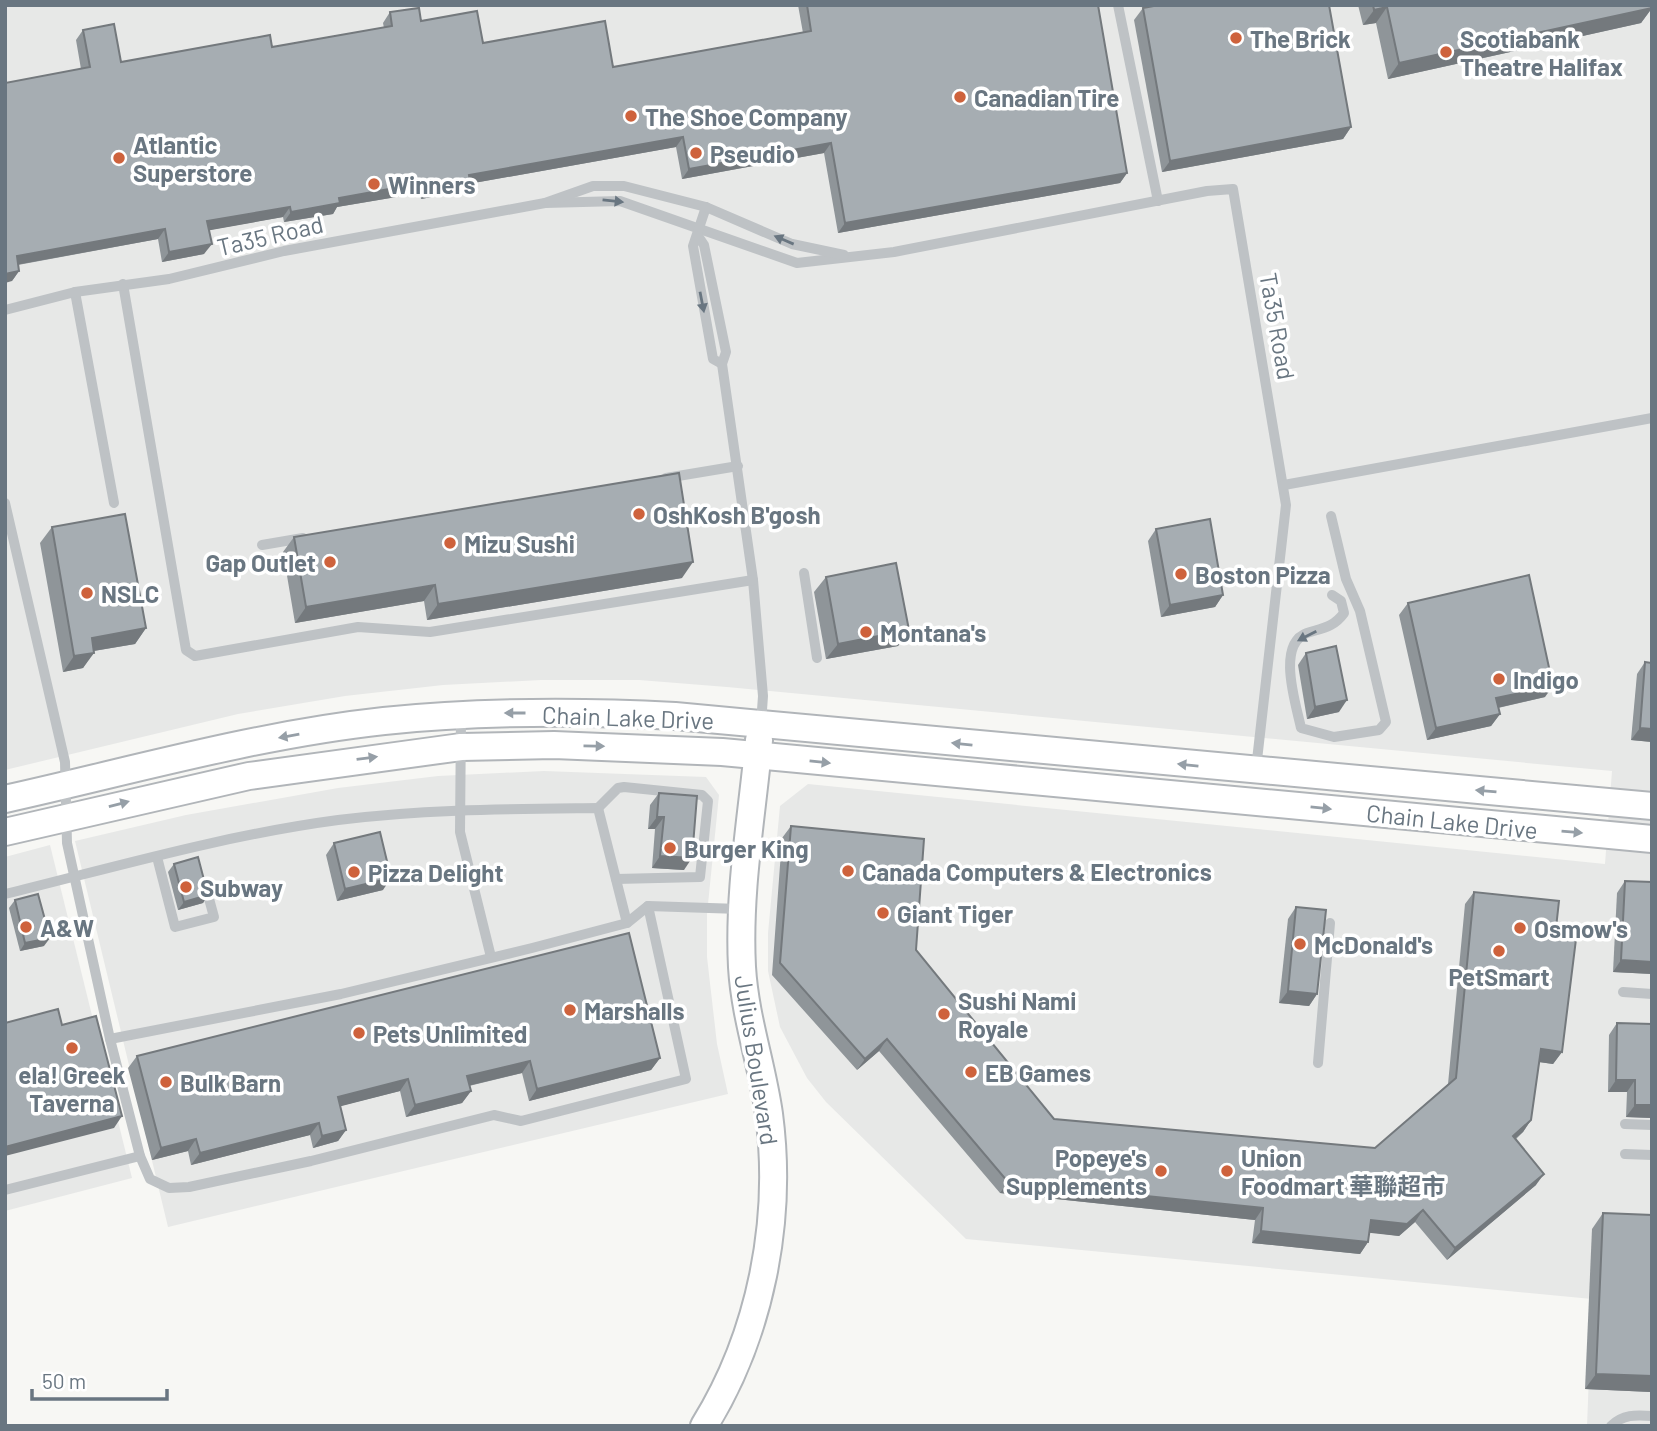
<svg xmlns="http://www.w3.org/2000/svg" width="1657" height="1431" viewBox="0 0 1657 1431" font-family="Barlow,'Noto Sans SC',sans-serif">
  <rect width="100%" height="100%" fill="#f7f7f4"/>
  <g fill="#e7e8e7">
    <polygon points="5,5 1652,5 1652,1426 1587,1426 1592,1299 966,1239 826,1102 807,1078 780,1027 768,971 768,933 780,806 808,784 1605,864 1612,771 727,687 639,680 541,680 443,685 345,696 238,714 5,770"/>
    <polygon points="544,771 706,777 719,795 707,914 707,957 717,1044 728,1094 168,1227 75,841 186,815 338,788 438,776"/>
    <polygon points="50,845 132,1178 5,1211 5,857"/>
  </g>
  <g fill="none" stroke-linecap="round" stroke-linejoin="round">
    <defs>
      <g id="secondary">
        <path d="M5,799C131,771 255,735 384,721C481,711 578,711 675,716L1652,806"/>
        <polyline points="5,832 249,776 461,747 554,745 722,752 1652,839"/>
        <path d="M704,1426C761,1334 783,1220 769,1114C762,1064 745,1018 742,967C738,891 752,816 759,740"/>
      </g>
    </defs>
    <use href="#secondary" stroke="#b1b5b9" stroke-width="30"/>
    <g stroke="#bec2c5" stroke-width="10">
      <polyline points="1118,5 1158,201"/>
      <polyline points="545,203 620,201 797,263 894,252 1207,191 1233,189 1286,505 1256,769"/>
      <polyline points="706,207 693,246 713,359 722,364"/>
      <polyline points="698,236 704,245 726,352 722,364 753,580 763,696 761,724"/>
      <polyline points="123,284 186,650 195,656 358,627 430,632 753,580"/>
      <polyline points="75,292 114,503"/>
      <polyline points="5,310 75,292 169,279 284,251 545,203 593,186 624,186 706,207 792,244 844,255"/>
      <polyline points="666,478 738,466"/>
      <polyline points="1284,485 1652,418"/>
      <polyline points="5,503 65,762 67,843 110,1039 140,1156 150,1179 169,1188 189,1187 311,1161 494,1115 521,1121 686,1079 648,906"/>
      <path d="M1331,516L1346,579L1360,611L1386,722L1379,730L1334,737L1301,728C1296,704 1276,644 1307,633C1323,628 1334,627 1344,613L1341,601L1332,595"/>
      <polyline points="262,545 303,538"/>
      <polyline points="804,573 817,658"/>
      <polyline points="461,717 460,832 491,957"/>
      <polyline points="598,808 618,788 624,787 702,795 708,801 700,877 616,879"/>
      <polyline points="157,857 175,927 214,917 205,884"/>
      <path d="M5,894C115,867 225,835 338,820C424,809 511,809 598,808L627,923"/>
      <polyline points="1623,992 1652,994"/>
      <polyline points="110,1039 341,994 532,948 627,923 648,906 740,909"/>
      <polyline points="1318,1063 1330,923"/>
      <polyline points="1625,1124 1652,1125"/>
      <polyline points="1625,1154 1652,1155"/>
      <polyline points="5,1190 140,1156"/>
      <path d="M1611,1426C1623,1414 1636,1415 1652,1416"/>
    </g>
    <use href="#secondary" stroke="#fff" stroke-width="26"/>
  </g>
  <g fill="#8f9599">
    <polygon points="798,5 1098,5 1127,173 1120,183 838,233 824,153 682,179 676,147 468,184 463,191 421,199 420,193 337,207 333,214 284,222 283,217 209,230 204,254 162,262 158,239 18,265 19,271 12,281 81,69 76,40 83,30 121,62 272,47 384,28 383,23 390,12 421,21 483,43 613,67 803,33"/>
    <polygon points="1358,5 1651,5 1652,8 1641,23 1388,79 1376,23 1363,25"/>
    <polygon points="1143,8 1351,127 1343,139 1162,172 1134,20"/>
    <polygon points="52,527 146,628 135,644 94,651 83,668 63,672 40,543"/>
    <polygon points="1156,529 1223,595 1215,607 1161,617 1148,541"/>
    <polygon points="294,537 682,578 427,620 424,601 295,623 283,552"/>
    <polygon points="826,577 909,630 898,646 826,659 814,592"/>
    <polygon points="1408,603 1545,697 1498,708 1500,714 1491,726 1427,740 1399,615"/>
    <polygon points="1306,653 1339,712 1307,719 1298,665"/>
    <polygon points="1645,662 1652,742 1631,740 1637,674"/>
    <polygon points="659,793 684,870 652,868 655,829 648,829 650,805"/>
    <polygon points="791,826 916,950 1054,1119 1375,1148 1448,1084 1465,904 1474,892 1556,928 1562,1052 1553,1064 1539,1062 1531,1120 1523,1132 1516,1139 1536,1185 1447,1260 1415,1222 1399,1236 1369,1232 1368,1242 1360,1254 1252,1243 1255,1220 1000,1193 879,1051 857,1070 772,975 782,838"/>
    <polygon points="334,843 383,890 337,901 326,855"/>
    <polygon points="174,864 208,895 203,903 178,910 168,872"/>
    <polygon points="1625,881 1652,882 1652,974 1613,972 1617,893"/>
    <polygon points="15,900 44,946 20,951 9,908"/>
    <polygon points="1296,907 1317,994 1309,1006 1279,1003 1288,919"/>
    <polygon points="1617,1023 1652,1024 1652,1118 1626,1117 1627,1092 1608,1092 1609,1035"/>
    <polygon points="137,1056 660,1058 651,1070 529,1101 522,1073 469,1086 471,1091 462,1103 406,1117 400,1091 340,1106 346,1130 338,1141 313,1148 310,1135 191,1165 188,1151 152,1160 128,1068"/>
    <polygon points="1603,1213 1652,1215 1652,1391 1651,1392 1585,1389 1592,1229"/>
  </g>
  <g fill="#74797d">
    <polygon points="1387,7 1376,23 1363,25 1374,10"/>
    <polygon points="1652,8 1641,23 1388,79 1399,63"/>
    <polygon points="1351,127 1343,139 1162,172 1170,161"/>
    <polygon points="683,137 676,147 468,184 463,191 421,199 429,189 469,175"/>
    <polygon points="831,143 824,153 682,179 689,169"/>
    <polygon points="1127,173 1120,183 838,233 845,223"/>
    <polygon points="428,182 420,193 337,207 333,214 284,222 291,212 339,198"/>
    <polygon points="290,207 283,217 200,232 207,221"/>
    <polygon points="165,229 158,239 10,266 17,256"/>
    <polygon points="212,244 204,254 162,262 169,252"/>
    <polygon points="19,271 12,281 5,283 5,274"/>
    <polygon points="693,562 682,578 427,620 438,604"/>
    <polygon points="435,585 424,601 295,623 306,607"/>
    <polygon points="1223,595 1215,607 1161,617 1170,605"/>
    <polygon points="146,628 135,644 81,653 92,638"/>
    <polygon points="909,630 898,646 826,659 838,644"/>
    <polygon points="94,653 83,668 63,672 74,656"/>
    <polygon points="1553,686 1545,697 1488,710 1496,698"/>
    <polygon points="1347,700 1339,712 1307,719 1315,707"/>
    <polygon points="1500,714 1491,726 1427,740 1436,728"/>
    <polygon points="1640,728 1652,729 1652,742 1631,740"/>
    <polygon points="657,817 664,817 655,829 648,829"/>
    <polygon points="660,856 692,858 684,870 652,868"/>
    <polygon points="391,878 383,890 337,901 345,889"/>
    <polygon points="208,895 203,903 178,910 184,902"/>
    <polygon points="50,938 44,946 20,951 25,943"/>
    <polygon points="1621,960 1652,962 1652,974 1613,972"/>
    <polygon points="1288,991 1317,994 1309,1006 1279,1003"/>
    <polygon points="887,1039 879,1051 857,1070 865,1059"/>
    <polygon points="1541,1049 1562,1052 1553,1064 1532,1061"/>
    <polygon points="660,1058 651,1070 529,1101 537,1089"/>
    <polygon points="530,1061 522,1073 459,1088 467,1076"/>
    <polygon points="408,1079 400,1091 330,1109 338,1097"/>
    <polygon points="1616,1080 1635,1080 1627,1092 1608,1092"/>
    <polygon points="471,1091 462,1103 406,1117 415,1105"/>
    <polygon points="1635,1105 1652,1105 1652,1118 1626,1117"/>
    <polygon points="122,1116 114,1128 5,1156 5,1147"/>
    <polygon points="1531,1120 1523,1132 1505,1147 1513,1136"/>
    <polygon points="319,1123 310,1135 191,1165 200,1153"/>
    <polygon points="346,1130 338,1141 313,1148 322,1136"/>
    <polygon points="196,1139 188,1151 152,1160 161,1148"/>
    <polygon points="1544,1174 1536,1185 1447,1260 1455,1248"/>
    <polygon points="1008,1182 1263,1208 1255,1220 1000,1193"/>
    <polygon points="1423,1210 1415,1222 1399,1236 1362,1232 1371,1220"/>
    <polygon points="1261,1231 1368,1242 1360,1254 1252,1243"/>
    <polygon points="1596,1374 1652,1376 1652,1391 1651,1392 1585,1389"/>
  </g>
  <g fill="#a6adb2" stroke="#74797d" stroke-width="2">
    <polygon points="807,5 1098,5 1127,173 845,223 831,143 689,169 683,137 469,175 470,181 429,189 428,182 339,198 340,203 291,212 290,207 207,221 212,244 169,252 165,229 17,256 19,271 5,274 5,83 90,67 83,30 114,24 121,62 270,35 272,47 392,26 390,12 419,8 421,21 477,11 483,43 605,21 613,67 811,31"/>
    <polygon points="1159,5 1329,5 1351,127 1170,161 1143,8"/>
    <polygon points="1373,5 1651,5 1652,8 1399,63 1387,7 1374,10"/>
    <polygon points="679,473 693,562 438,604 435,585 306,607 294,537"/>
    <polygon points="125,514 146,628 92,638 94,653 74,656 52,527"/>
    <polygon points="1210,519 1223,595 1170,605 1156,529"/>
    <polygon points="896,563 909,630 838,644 826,577"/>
    <polygon points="1529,575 1553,686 1496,698 1500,714 1436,728 1408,603"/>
    <polygon points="1336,646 1347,700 1315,707 1306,653"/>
    <polygon points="1645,662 1652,663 1652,729 1640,728"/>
    <polygon points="659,793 697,796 692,858 660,856 664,817 657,817"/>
    <polygon points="791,826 924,839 916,950 1054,1119 1375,1148 1456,1078 1474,892 1559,901 1556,928 1577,931 1562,1052 1541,1049 1531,1120 1513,1136 1544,1174 1455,1248 1423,1210 1407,1224 1371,1220 1368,1242 1261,1231 1263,1208 1008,1182 887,1039 865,1059 780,963"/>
    <polygon points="380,832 391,878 345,889 334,843"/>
    <polygon points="198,857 208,895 184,902 174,864"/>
    <polygon points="1625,881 1652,882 1652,962 1621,960"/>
    <polygon points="38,894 50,938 25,943 15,900"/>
    <polygon points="1296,907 1326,910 1317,994 1288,991"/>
    <polygon points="629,933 660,1058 537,1089 530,1061 467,1076 471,1091 415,1105 408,1079 338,1097 346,1130 322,1136 319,1123 200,1153 196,1139 161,1148 137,1056"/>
    <polygon points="58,1009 62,1025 96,1016 122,1116 5,1147 5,1023"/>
    <polygon points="1617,1023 1652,1024 1652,1105 1635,1105 1635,1080 1616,1080"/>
    <polygon points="1603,1213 1652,1215 1652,1376 1596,1374"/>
  </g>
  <defs><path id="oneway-solid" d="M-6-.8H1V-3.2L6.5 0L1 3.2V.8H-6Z" transform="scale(1.75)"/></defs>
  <g fill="#697681">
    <use href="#oneway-solid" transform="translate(613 201) rotate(6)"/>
    <use href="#oneway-solid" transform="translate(784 240) rotate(-157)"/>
    <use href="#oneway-solid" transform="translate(702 302) rotate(79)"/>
    <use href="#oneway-solid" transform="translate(1307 636) rotate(153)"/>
  </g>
  <g fill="#969fa7">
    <use href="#oneway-solid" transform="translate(515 713) rotate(180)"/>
    <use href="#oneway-solid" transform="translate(289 736) rotate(170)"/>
    <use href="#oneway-solid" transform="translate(962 744) rotate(-174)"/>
    <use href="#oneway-solid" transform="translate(594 746) rotate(1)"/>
    <use href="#oneway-solid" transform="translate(367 758) rotate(-7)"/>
    <use href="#oneway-solid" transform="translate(820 762) rotate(6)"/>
    <use href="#oneway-solid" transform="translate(1188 765) rotate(-174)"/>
    <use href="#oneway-solid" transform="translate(1486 791) rotate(-175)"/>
    <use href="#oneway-solid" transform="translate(119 804) rotate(-15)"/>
    <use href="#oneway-solid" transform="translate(1321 808) rotate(6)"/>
    <use href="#oneway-solid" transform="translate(1572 832) rotate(5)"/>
  </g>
  <g fill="#ce623c" stroke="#fff" stroke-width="2.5">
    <circle cx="1236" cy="38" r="7"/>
    <circle cx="1446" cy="52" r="7"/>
    <circle cx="960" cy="97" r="7"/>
    <circle cx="631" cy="116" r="7"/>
    <circle cx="696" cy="153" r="7"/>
    <circle cx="119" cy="158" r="7"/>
    <circle cx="374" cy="184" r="7"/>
    <circle cx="639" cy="514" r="7"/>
    <circle cx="450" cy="543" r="7"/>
    <circle cx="330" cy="562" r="7"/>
    <circle cx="1181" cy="574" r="7"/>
    <circle cx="87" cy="593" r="7"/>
    <circle cx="866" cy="632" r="7"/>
    <circle cx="1499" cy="679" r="7"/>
    <circle cx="670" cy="848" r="7"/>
    <circle cx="848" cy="871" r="7"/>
    <circle cx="354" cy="872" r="7"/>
    <circle cx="186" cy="887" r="7"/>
    <circle cx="883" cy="913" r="7"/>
    <circle cx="26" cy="927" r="7"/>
    <circle cx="1520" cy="928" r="7"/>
    <circle cx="1300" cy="944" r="7"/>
    <circle cx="1499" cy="951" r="7"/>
    <circle cx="570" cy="1010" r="7"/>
    <circle cx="944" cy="1014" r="7"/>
    <circle cx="359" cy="1033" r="7"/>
    <circle cx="72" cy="1048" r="7"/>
    <circle cx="971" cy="1072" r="7"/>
    <circle cx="166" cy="1082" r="7"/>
    <circle cx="1161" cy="1171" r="7"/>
    <circle cx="1227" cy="1171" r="7"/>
  </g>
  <g text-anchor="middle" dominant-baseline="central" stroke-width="7" stroke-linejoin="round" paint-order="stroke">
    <g font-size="24" font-weight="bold" fill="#697681" stroke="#fff" text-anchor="start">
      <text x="1250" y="38">The Brick</text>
      <text x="1460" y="38">Scotiabank<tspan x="1460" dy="28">Theatre Halifax</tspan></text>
      <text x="974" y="97">Canadian Tire</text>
      <text x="645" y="116">The Shoe Company</text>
      <text x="133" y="144">Atlantic<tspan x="133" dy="28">Superstore</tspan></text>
      <text x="710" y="153">Pseudio</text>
      <text x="388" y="184">Winners</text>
      <text x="653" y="514">OshKosh B'gosh</text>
      <text x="464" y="543">Mizu Sushi</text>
      <text x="316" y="562" text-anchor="end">Gap Outlet</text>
      <text x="1195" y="574">Boston Pizza</text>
      <text x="101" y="593">NSLC</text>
      <text x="880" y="632">Montana's</text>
      <text x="1513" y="679">Indigo</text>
      <text x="684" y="848">Burger King</text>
      <text x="862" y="871">Canada Computers &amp; Electronics</text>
      <text x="368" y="872">Pizza Delight</text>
      <text x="200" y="887">Subway</text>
      <text x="897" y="913">Giant Tiger</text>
      <text x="40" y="927">A&amp;W</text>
      <text x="1534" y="928">Osmow's</text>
      <text x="1314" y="944">McDonald's</text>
      <text x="1499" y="976" text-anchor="middle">PetSmart</text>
      <text x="958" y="1000">Sushi Nami<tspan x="958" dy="28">Royale</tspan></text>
      <text x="584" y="1010">Marshalls</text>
      <text x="373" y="1033">Pets Unlimited</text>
      <text x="985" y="1072">EB Games</text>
      <text x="72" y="1074" text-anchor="middle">ela! Greek<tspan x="72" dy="28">Taverna</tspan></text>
      <text x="180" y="1082">Bulk Barn</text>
      <text x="1147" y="1157" text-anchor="end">Popeye's<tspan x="1147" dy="28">Supplements</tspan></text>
      <text x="1241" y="1157">Union<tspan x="1241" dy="28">Foodmart 華聯超市</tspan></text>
    </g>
    <g font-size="24" fill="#697681" stroke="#fff">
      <text transform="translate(270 235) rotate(-13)">Ta35 Road</text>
      <text transform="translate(1278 326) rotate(80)">Ta35 Road</text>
      <text transform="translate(628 717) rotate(2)">Chain Lake Drive</text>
      <text transform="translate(1452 821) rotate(6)">Chain Lake Drive</text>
      <text transform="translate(757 1060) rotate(81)">Julius Boulevard</text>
    </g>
  </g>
  <rect width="1657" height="1431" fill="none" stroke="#697681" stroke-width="14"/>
  <path d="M32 1389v10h135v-10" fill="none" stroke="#697681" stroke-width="3.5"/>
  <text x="42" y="1389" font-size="21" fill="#697681" stroke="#ffffff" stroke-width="5" paint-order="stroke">50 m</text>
</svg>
